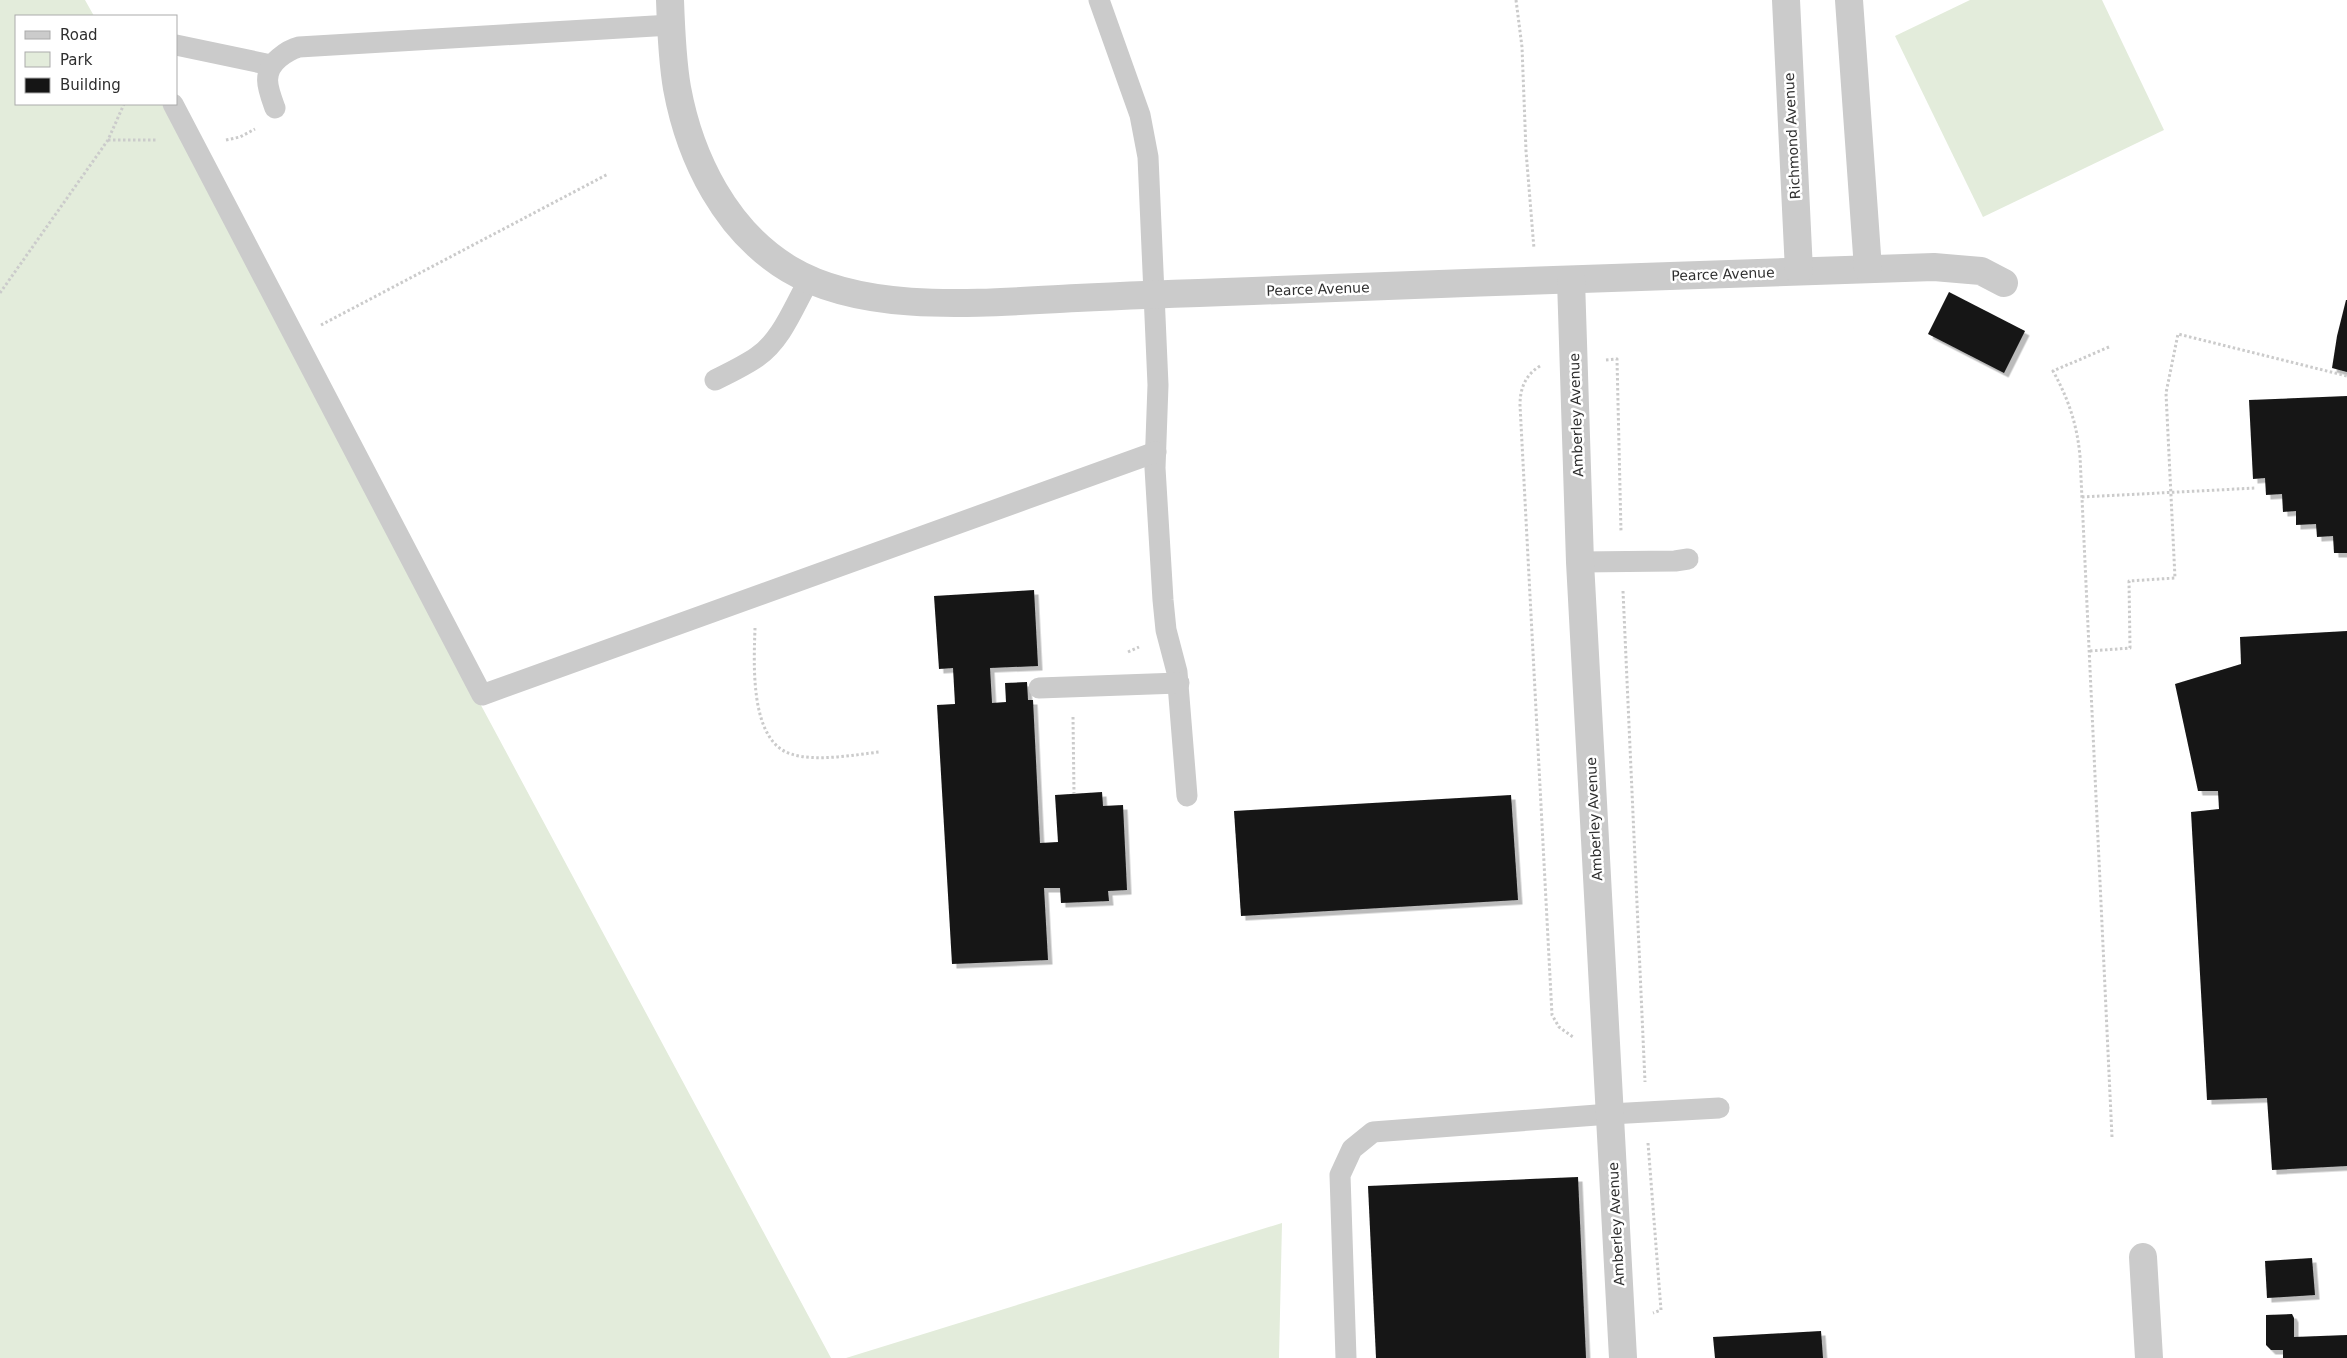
<svg xmlns="http://www.w3.org/2000/svg" width="2347" height="1358" viewBox="0 0 2347 1358" font-family="'DejaVu Sans',sans-serif">
  <defs>
    <filter id="shadow"><feDropShadow dx="4.5" dy="4.5" stdDeviation="0" flood-color="#0004"/></filter>
  </defs>
  <rect width="100%" height="100%" fill="#fff"/>
  <g fill="#e3ecdb">
    <polygon points="0,0 85,0 94,16 16,16 16,104 162,104 483,709 831,1358 0,1358"/>
    <polygon points="1970,0 2102,0 2164,130 1983,217 1895,36"/>
    <polygon points="1282,1223 1279,1358 846,1358"/>
  </g>
  <g fill="#151515" filter="url(#shadow)">
    <polygon points="1949,292 2025,331 2004,373 1928,334"/>
    <polygon points="2346,300 2347,300 2347,372 2332,368 2337,336"/>
    <polygon points="2347,396 2347,553 2334,553 2333,536 2317,537 2316,524 2296,525 2296,511 2283,512 2282,494 2266,495 2265,478 2253,479 2249,400"/>
    <polygon points="1034,590 1038,666 990,668 992,703 1006,702 1005,683 1027,682 1028,700 1033,700 1040,843 1058,842 1055,795 1102,792 1103,806 1123,805 1127,890 1108,891 1109,901 1061,903 1060,888 1044,888 1048,960 952,964 937,705 955,704 953,668 939,669 934,596"/>
    <polygon points="2347,631 2347,1166 2272,1170 2267,1098 2207,1100 2191,812 2219,809 2218,791 2198,791 2175,684 2241,664 2240,637"/>
    <polygon points="1511,795 1518,900 1241,916 1234,811"/>
    <polygon points="1578,1177 1586,1358 1376,1358 1368,1186"/>
    <polygon points="2312,1258 2315,1295 2267,1298 2265,1261"/>
    <polygon points="2292,1314 2294,1318 2294,1337 2347,1335 2347,1358 2283,1358 2283,1350 2271,1350 2266,1345 2266,1315"/>
    <polygon points="1821,1331 1823,1358 1715,1358 1713,1337"/>
  </g>
  <g fill="none" stroke-linecap="round" stroke-linejoin="round">
    <g stroke="#cbcbcb" stroke-width="3" stroke-dasharray="2.5 2.5" stroke-linecap="butt">
      <polyline points="1516,0 1522,47 1526,151 1534,249"/>
      <polyline points="108,140 157,140"/>
      <polyline points="226,140 240,137 255,129"/>
      <polyline points="0,293 108,140 124,104"/>
      <polyline points="321,325 608,174"/>
      <path d="M2109,347L2053,371C2068,398 2077,424 2080,456L2112,1137"/>
      <polyline points="1606,360 1617,359 1621,532"/>
      <path d="M1540,366C1525,375 1520,389 1520,405L1552,1015L1559,1027L1573,1037"/>
      <polyline points="2082,497 2256,488"/>
      <polyline points="1623,591 1645,1082"/>
      <path d="M755,628C754,662 749,741 791,754C815,762 854,755 879,752"/>
      <polyline points="2090,651 2130,648 2129,581 2175,578 2166,393 2178,334 2347,376"/>
      <polyline points="1128,652 1139,647"/>
      <polyline points="1073,717 1074,794"/>
      <polyline points="1648,1143 1661,1310 1653,1313"/>
    </g>
    <g stroke="#cbcbcb" stroke-width="21">
      <polyline points="1099,0 1140,115 1148,157 1158,385 1155,468 1163,600 1166,630 1177,672 1187,796"/>
      <polyline points="176,45 271,65"/>
      <polyline points="173,104 482,695 1156,452"/>
      <path d="M275,108C268,89 261,73 279,58C285,53 291,49 299,47L671,25"/>
      <path d="M715,380C729,373 744,366 757,357C782,340 794,306 809,280"/>
      <polyline points="1580,562 1675,561 1688,559"/>
      <polyline points="1039,688 1179,683"/>
      <polyline points="1346,1358 1340,1175 1352,1149 1373,1132 1610,1114 1719,1108"/>
    </g>
    <g stroke="#cbcbcb" stroke-width="28">
      <path d="M670,0C671,29 672,59 677,88C690,159 726,231 789,269C867,316 989,302 1077,298C1136,295 1194,293 1253,291C1480,283 1707,273 1934,267L1981,271L2004,283"/>
      <polyline points="1786,0 1799,271"/>
      <polyline points="1849,0 1868,269"/>
      <polyline points="1571,280 1580,562 1623,1358"/>
      <polyline points="2143,1257 2149,1358"/>
    </g>
  </g>
  <g text-anchor="middle" dominant-baseline="central" stroke-width="5" stroke-linejoin="round" paint-order="stroke">
    <g font-size="14" fill="#2e2e2e" stroke="#fff">
      <text transform="translate(1792 136) rotate(-93)">Richmond Avenue</text>
      <text transform="translate(1723 274) rotate(-2)">Pearce Avenue</text>
      <text transform="translate(1318 289) rotate(-2)">Pearce Avenue</text>
      <text transform="translate(1576 415) rotate(-92)">Amberley Avenue</text>
      <text transform="translate(1594 819) rotate(-93)">Amberley Avenue</text>
      <text transform="translate(1616 1224) rotate(-93)">Amberley Avenue</text>
    </g>
  </g>
  <rect x="15" y="15" width="162" height="90" fill="#ffffff" stroke="#ababab"/>
  <rect x="25" y="31" width="25" height="8" fill="#cbcbcb" stroke="#ababab"/>
  <text x="60" y="40" font-size="15" fill="#2e2e2e">Road</text>
  <rect x="25" y="52" width="25" height="15" fill="#e3ecdb" stroke="#ababab"/>
  <text x="60" y="65" font-size="15" fill="#2e2e2e">Park</text>
  <rect x="25" y="78" width="25" height="15" fill="#151515" stroke="#ababab"/>
  <text x="60" y="90" font-size="15" fill="#2e2e2e">Building</text>
</svg>
